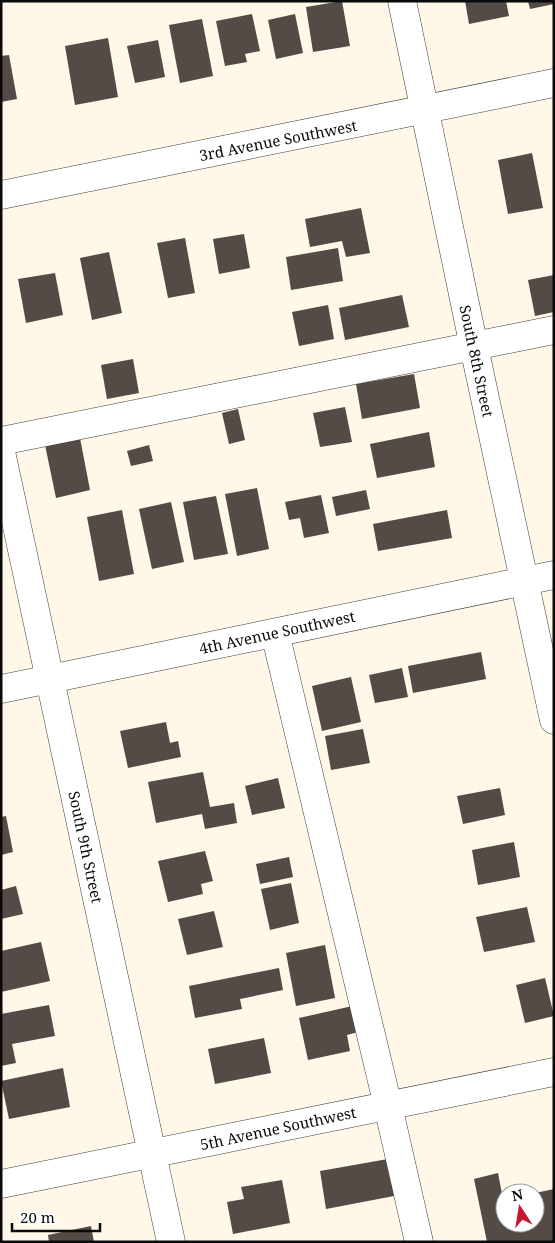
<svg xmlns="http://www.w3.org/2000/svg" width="555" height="1243" viewBox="0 0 555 1243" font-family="'Noto Serif',serif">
  <rect width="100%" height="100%" fill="#fff8e8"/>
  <g fill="#544a46">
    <polygon points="342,1 350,46 313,52 306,7"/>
    <polygon points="465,1 506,1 509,16 469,24"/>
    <polygon points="528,1 554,1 554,4 530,9"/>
    <polygon points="252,14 260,51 245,54 247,62 225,66 216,21"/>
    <polygon points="295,14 303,53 276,59 268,20"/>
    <polygon points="202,19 213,76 180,83 169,25"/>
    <polygon points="108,38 118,97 75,105 65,46"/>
    <polygon points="158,40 165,77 135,83 127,46"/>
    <polygon points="9,55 17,99 1,102 1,56"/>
    <polygon points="532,153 543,208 508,214 498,160"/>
    <polygon points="361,208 370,253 346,257 342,241 310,247 305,219"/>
    <polygon points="244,234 250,268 219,274 213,239"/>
    <polygon points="185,238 195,293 168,298 157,243"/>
    <polygon points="338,248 343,281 291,290 286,257"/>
    <polygon points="109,252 122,313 92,320 80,258"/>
    <polygon points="55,273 63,315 26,323 18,279"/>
    <polygon points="554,275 554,312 535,316 528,280"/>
    <polygon points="402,295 409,327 345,340 339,308"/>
    <polygon points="328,305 334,339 299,346 292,312"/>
    <polygon points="133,359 139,393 107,399 101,365"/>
    <polygon points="414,374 420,408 362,419 356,384"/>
    <polygon points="345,407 352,442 320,447 313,413"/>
    <polygon points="238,409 245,440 229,444 222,413"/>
    <polygon points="429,432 435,467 377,478 370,444"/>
    <polygon points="80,438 90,490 56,498 45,445"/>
    <polygon points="149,445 153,461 131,466 127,451"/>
    <polygon points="257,488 269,549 237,556 225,494"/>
    <polygon points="366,490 370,509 336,516 332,497"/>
    <polygon points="321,495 329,533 304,538 300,518 289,520 285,502"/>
    <polygon points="216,496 228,554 194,560 183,502"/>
    <polygon points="171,502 184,562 152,569 139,509"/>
    <polygon points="122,510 134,574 99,581 87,517"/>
    <polygon points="447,510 452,538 378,551 373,524"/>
    <polygon points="481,652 486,679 413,693 408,666"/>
    <polygon points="402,668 408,697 375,703 369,675"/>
    <polygon points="351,677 361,722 322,731 312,686"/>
    <polygon points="166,722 170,743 178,741 181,757 128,768 120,731"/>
    <polygon points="363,729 370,763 331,770 325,736"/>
    <polygon points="203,772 210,807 234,803 237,823 205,829 202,814 156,823 148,782"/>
    <polygon points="278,778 285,808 252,815 245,786"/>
    <polygon points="500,788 505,815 463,824 457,796"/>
    <polygon points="6,816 13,852 1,855 1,817"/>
    <polygon points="514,842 520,877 478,885 472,850"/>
    <polygon points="205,851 213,881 201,884 203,894 168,902 158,861"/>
    <polygon points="289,857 293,877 260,884 256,864"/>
    <polygon points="291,883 299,923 270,930 261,889"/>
    <polygon points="16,886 23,914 1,919 1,890"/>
    <polygon points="527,907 535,942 484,952 476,917"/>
    <polygon points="214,911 223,947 187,955 178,919"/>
    <polygon points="41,942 50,981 1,992 1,951"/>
    <polygon points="325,945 335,998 296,1006 286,953"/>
    <polygon points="279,968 283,990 240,999 242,1009 195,1018 189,986"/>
    <polygon points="545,978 554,1016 525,1023 516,985"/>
    <polygon points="49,1005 55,1036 12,1044 16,1063 1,1066 1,1014"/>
    <polygon points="357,1005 362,1031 347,1035 350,1051 308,1060 299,1018"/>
    <polygon points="264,1038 271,1073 215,1084 208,1049"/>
    <polygon points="63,1068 70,1107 9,1119 1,1081"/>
    <polygon points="388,1159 394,1196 326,1209 320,1171"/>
    <polygon points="498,1173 503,1199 505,1199 505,1223 535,1223 535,1193 554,1189 554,1242 487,1242 474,1179"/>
    <polygon points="282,1180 290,1223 233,1234 227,1202 244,1199 241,1187"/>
    <polygon points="91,1226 94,1242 49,1242 48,1235"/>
  </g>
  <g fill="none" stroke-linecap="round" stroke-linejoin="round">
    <defs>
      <g id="minor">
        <polyline points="402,1 474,347 554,720"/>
        <polyline points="1,195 554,83"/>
        <polyline points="1,441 554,330"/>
        <polyline points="1,452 171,1242"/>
        <polyline points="275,633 388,1106 419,1242"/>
        <polyline points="1,689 554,575"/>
        <polyline points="1,1184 554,1072"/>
      </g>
    </defs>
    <use href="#minor" stroke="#3d3d3d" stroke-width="29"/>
    <use href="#minor" stroke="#fff" stroke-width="28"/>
  </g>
  <g text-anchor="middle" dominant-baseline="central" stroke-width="5" stroke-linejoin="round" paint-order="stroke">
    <g font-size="15" fill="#0a0a0a" stroke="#fff">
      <text transform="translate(278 140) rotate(-11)">3rd Avenue Southwest</text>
      <text transform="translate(477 361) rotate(78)">South 8th Street</text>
      <text transform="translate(277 632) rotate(-12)">4th Avenue Southwest</text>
      <text transform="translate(86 847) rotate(78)">South 9th Street</text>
      <text transform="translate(278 1128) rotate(-12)">5th Avenue Southwest</text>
    </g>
  </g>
  <rect width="555" height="1243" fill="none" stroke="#0a0a0a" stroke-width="5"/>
  <g transform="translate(520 1208) rotate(348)"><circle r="24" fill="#ffffff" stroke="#9d9d9d"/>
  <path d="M0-4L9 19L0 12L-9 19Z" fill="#c51833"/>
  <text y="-8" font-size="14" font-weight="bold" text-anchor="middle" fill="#0a0a0a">N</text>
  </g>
  <path d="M12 1223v8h88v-8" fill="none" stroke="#0a0a0a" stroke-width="2.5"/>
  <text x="20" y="1223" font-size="15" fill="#0a0a0a" stroke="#ffffff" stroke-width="4" paint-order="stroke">20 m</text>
</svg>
